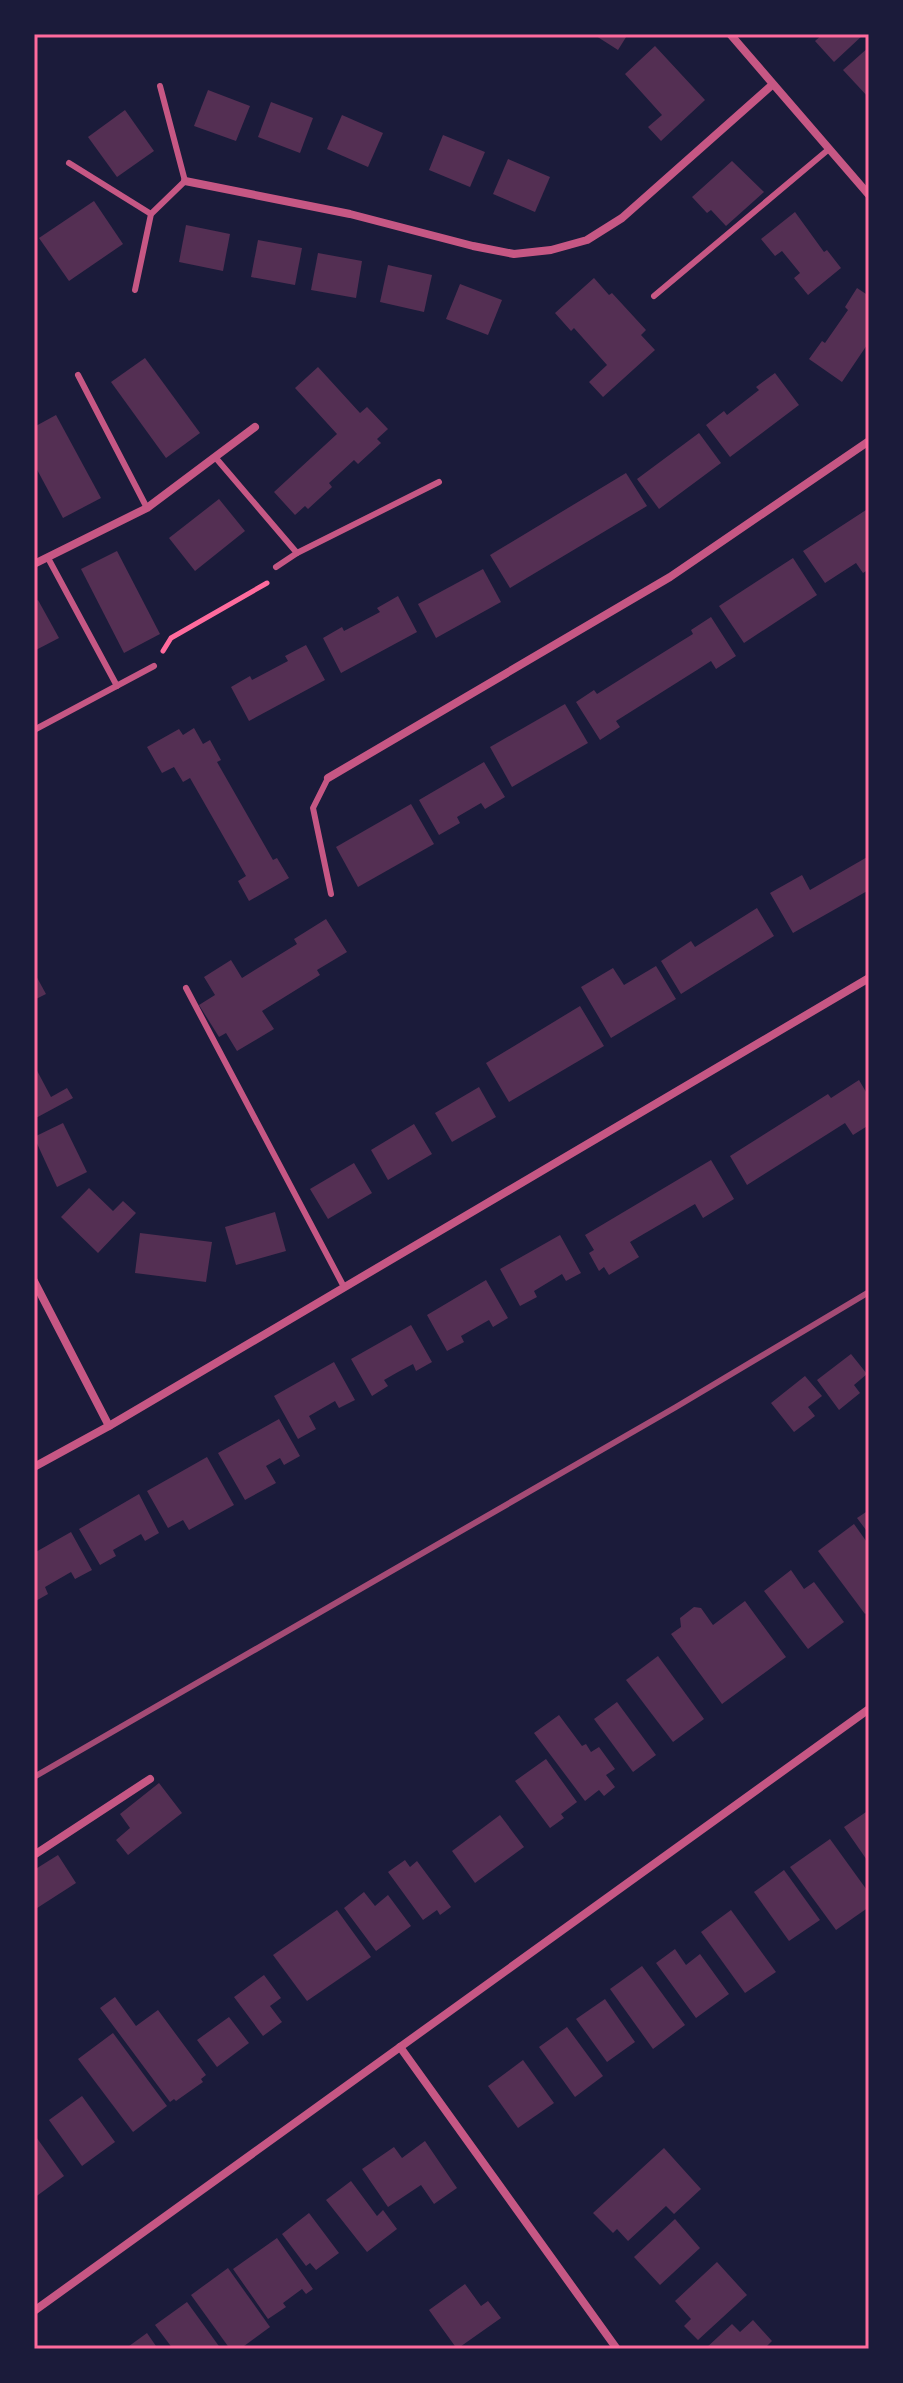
<svg xmlns="http://www.w3.org/2000/svg" width="903" height="2383" viewBox="0 0 903 2383" font-family="Montserrat,sans-serif">
  <rect width="100%" height="100%" fill="#1b1b3a"/>
  <g fill="#542f53">
    <polygon points="593,34 628,34 618,50"/>
    <polygon points="823,34 864,34 834,62 815,41"/>
    <polygon points="655,46 705,100 661,141 648,127 662,115 625,74"/>
    <polygon points="869,47 869,98 843,70"/>
    <polygon points="208,90 250,106 236,141 194,126"/>
    <polygon points="271,102 313,118 300,153 258,137"/>
    <polygon points="125,110 154,151 117,177 88,137"/>
    <polygon points="342,115 383,133 368,167 327,149"/>
    <polygon points="443,135 485,152 470,187 429,170"/>
    <polygon points="508,159 550,177 535,212 493,194"/>
    <polygon points="732,161 764,192 726,226 711,210 707,213 692,197"/>
    <polygon points="94,201 123,244 69,281 39,238"/>
    <polygon points="795,212 824,252 827,250 841,268 808,295 794,278 800,273 782,251 775,256 761,239"/>
    <polygon points="186,225 230,234 223,271 179,262"/>
    <polygon points="258,240 302,248 295,285 251,277"/>
    <polygon points="318,253 362,261 356,298 311,290"/>
    <polygon points="388,265 432,275 424,312 380,302"/>
    <polygon points="594,278 609,295 612,293 646,330 641,335 655,350 603,397 589,382 607,365 574,328 571,331 555,313"/>
    <polygon points="460,284 502,300 488,335 446,319"/>
    <polygon points="857,288 869,296 869,342 842,382 809,359 822,341 825,343 848,310 845,307"/>
    <polygon points="145,358 200,433 166,458 111,382"/>
    <polygon points="318,367 360,413 367,407 388,429 377,439 381,443 358,464 354,460 329,483 332,487 308,509 305,506 295,515 274,492 337,434 295,388"/>
    <polygon points="775,373 799,405 730,457 706,425 724,411 727,415 759,390 756,387"/>
    <polygon points="56,415 101,498 63,518 34,464 34,427"/>
    <polygon points="699,433 721,463 659,509 637,479"/>
    <polygon points="626,473 647,506 510,588 490,555"/>
    <polygon points="219,499 245,531 195,571 169,538"/>
    <polygon points="866,510 869,515 869,569 863,573 856,563 825,583 803,551"/>
    <polygon points="117,551 160,634 124,653 81,569"/>
    <polygon points="793,558 817,595 744,643 719,606"/>
    <polygon points="483,569 501,602 436,638 418,604"/>
    <polygon points="398,596 417,632 341,673 323,638 342,627 344,631 380,612 377,608"/>
    <polygon points="38,600 59,638 34,651 34,602"/>
    <polygon points="711,617 736,656 716,669 711,661 697,670 616,721 620,727 600,740 576,702 594,690 597,694 680,642 693,634 691,630"/>
    <polygon points="306,645 325,680 249,721 231,687 250,676 252,680 288,661 285,656"/>
    <polygon points="565,704 588,743 512,787 490,747"/>
    <polygon points="194,728 203,744 210,740 221,760 217,762 273,860 277,858 289,878 249,901 238,881 246,876 190,778 183,782 174,767 162,773 147,747 179,729 183,735"/>
    <polygon points="484,762 505,797 485,809 481,803 457,817 460,823 439,835 419,800"/>
    <polygon points="411,804 434,844 358,887 336,847"/>
    <polygon points="869,856 869,890 793,933 770,893 802,875 810,890"/>
    <polygon points="757,908 774,936 681,994 661,961 691,941 695,947"/>
    <polygon points="326,919 347,952 317,970 320,975 262,1011 274,1029 237,1051 226,1033 219,1037 199,1005 215,995 204,977 231,960 242,978 297,944 294,939"/>
    <polygon points="656,966 676,999 611,1038 581,987 613,968 624,985"/>
    <polygon points="34,972 46,994 34,1000"/>
    <polygon points="580,1006 604,1046 509,1102 486,1063"/>
    <polygon points="34,1065 51,1097 67,1088 73,1098 34,1119"/>
    <polygon points="859,1080 869,1097 869,1125 853,1135 845,1123 747,1185 730,1156 828,1094 831,1098"/>
    <polygon points="479,1087 496,1117 452,1142 435,1113"/>
    <polygon points="63,1123 87,1172 57,1187 34,1137"/>
    <polygon points="414,1124 432,1154 388,1180 371,1150"/>
    <polygon points="711,1160 734,1199 703,1218 695,1204 630,1242 639,1257 609,1275 604,1267 599,1271 589,1253 594,1250 585,1235"/>
    <polygon points="354,1163 372,1193 328,1219 310,1189"/>
    <polygon points="89,1188 113,1211 123,1201 136,1213 98,1253 61,1217"/>
    <polygon points="275,1212 286,1251 236,1265 225,1227"/>
    <polygon points="140,1233 212,1242 206,1282 135,1273"/>
    <polygon points="560,1235 581,1273 566,1281 562,1274 534,1291 537,1297 520,1306 500,1269"/>
    <polygon points="486,1280 508,1318 493,1327 489,1320 461,1336 464,1342 447,1351 427,1315"/>
    <polygon points="411,1325 432,1362 416,1371 413,1364 398,1372 384,1380 388,1386 372,1396 351,1359"/>
    <polygon points="851,1354 867,1374 854,1385 860,1393 839,1410 817,1380"/>
    <polygon points="334,1362 355,1400 339,1408 335,1401 309,1416 316,1429 298,1439 274,1396"/>
    <polygon points="805,1376 822,1396 808,1407 815,1416 794,1432 771,1403"/>
    <polygon points="279,1419 300,1456 284,1465 280,1458 266,1466 276,1483 245,1500 218,1453"/>
    <polygon points="207,1457 234,1505 189,1530 183,1520 168,1528 147,1491"/>
    <polygon points="139,1494 159,1533 145,1541 141,1534 113,1550 116,1556 100,1565 79,1529"/>
    <polygon points="869,1510 869,1534 857,1518"/>
    <polygon points="854,1524 869,1545 869,1611 865,1614 818,1551"/>
    <polygon points="71,1532 92,1570 75,1579 71,1572 45,1587 48,1594 34,1602 34,1553"/>
    <polygon points="791,1570 804,1589 814,1582 844,1622 808,1649 764,1591"/>
    <polygon points="745,1601 786,1657 722,1704 671,1634 681,1627 680,1618 694,1607 701,1608 713,1625"/>
    <polygon points="658,1656 704,1719 673,1742 626,1680"/>
    <polygon points="617,1702 656,1755 633,1772 594,1719"/>
    <polygon points="559,1715 582,1746 586,1744 591,1752 599,1747 615,1769 606,1775 615,1787 604,1796 599,1790 585,1801 534,1733"/>
    <polygon points="546,1759 577,1802 561,1814 564,1818 550,1828 515,1781"/>
    <polygon points="159,1783 182,1813 128,1855 116,1840 130,1828 120,1814"/>
    <polygon points="869,1810 869,1863 844,1827"/>
    <polygon points="500,1815 524,1847 475,1883 452,1851"/>
    <polygon points="830,1839 869,1893 869,1907 836,1930 790,1867"/>
    <polygon points="58,1855 76,1883 34,1910 34,1870"/>
    <polygon points="405,1860 410,1867 417,1861 451,1907 440,1915 437,1910 423,1920 388,1872"/>
    <polygon points="784,1870 820,1920 789,1941 754,1892"/>
    <polygon points="364,1892 375,1906 388,1895 411,1926 376,1951 344,1908"/>
    <polygon points="337,1910 371,1957 307,2001 273,1955"/>
    <polygon points="731,1910 776,1972 745,1993 701,1932"/>
    <polygon points="675,1949 686,1965 700,1954 729,1994 696,2018 656,1963"/>
    <polygon points="642,1966 685,2025 653,2049 610,1989"/>
    <polygon points="264,1975 281,1998 270,2006 282,2022 263,2036 234,1997"/>
    <polygon points="115,1997 136,2026 158,2010 206,2075 201,2079 203,2082 176,2101 174,2099 170,2102 100,2008"/>
    <polygon points="605,1999 635,2042 607,2062 576,2019"/>
    <polygon points="229,2017 249,2043 217,2067 197,2040"/>
    <polygon points="567,2027 603,2076 575,2097 539,2047"/>
    <polygon points="113,2033 167,2106 133,2132 78,2059"/>
    <polygon points="523,2060 554,2103 518,2128 488,2086"/>
    <polygon points="82,2096 115,2142 82,2166 49,2120"/>
    <polygon points="34,2134 64,2176 34,2198"/>
    <polygon points="425,2141 457,2188 434,2204 421,2185 388,2207 362,2169 394,2147 402,2158"/>
    <polygon points="664,2148 701,2189 674,2214 666,2206 628,2241 617,2229 613,2233 593,2213"/>
    <polygon points="351,2181 377,2216 383,2210 397,2229 367,2252 326,2200"/>
    <polygon points="309,2213 339,2253 316,2270 310,2263 306,2266 282,2234"/>
    <polygon points="675,2219 700,2248 660,2285 634,2257"/>
    <polygon points="277,2238 313,2289 306,2294 302,2289 283,2303 286,2307 268,2319 233,2269"/>
    <polygon points="717,2262 747,2295 698,2340 684,2326 691,2319 675,2301"/>
    <polygon points="228,2268 270,2327 240,2349 230,2349 191,2295"/>
    <polygon points="465,2284 481,2306 488,2301 501,2318 457,2349 429,2310"/>
    <polygon points="187,2302 221,2349 173,2349 155,2325"/>
    <polygon points="753,2320 772,2341 764,2349 705,2349 732,2324 740,2332"/>
    <polygon points="147,2333 158,2349 125,2349"/>
  </g>
  <g fill="none" stroke-linecap="round" stroke-linejoin="round">
    <polyline stroke="#ff6b9d" stroke-width="5" points="163,651 171,638 267,583"/>
    <g stroke="#c65784" stroke-width="6">
      <polyline points="69,163 151,214"/>
      <polyline points="135,290 151,214 185,181 160,86"/>
      <polyline points="654,296 829,149"/>
      <polyline points="78,375 147,508"/>
      <polyline points="215,457 297,553"/>
      <polyline points="48,558 117,686"/>
      <polyline points="276,567 297,553 439,482"/>
      <polyline points="34,730 154,666"/>
      <polyline points="328,778 313,808 331,894"/>
      <polyline points="186,988 344,1287"/>
    </g>
    <g stroke="#c65784" stroke-width="8">
      <polyline points="730,34 869,195"/>
      <polyline points="185,181 350,214 473,246 514,254 551,250 587,240 622,218 772,85"/>
      <polyline points="34,564 147,508 255,427"/>
      <polyline points="328,778 670,577 869,441"/>
      <polyline points="34,1281 109,1426"/>
      <polyline points="34,1467 109,1426 869,978"/>
      <polyline points="34,1855 150,1779"/>
      <polyline points="400,2047 617,2349"/>
      <polyline points="34,2311 869,1709"/>
    </g>
    <polyline stroke="#a44b75" stroke-width="6" points="34,1777 676,1407 869,1292"/>
  </g>
  <rect width="903" height="2383" fill="none" stroke="#1b1b3a" stroke-width="72"/>
  <rect x="36" y="36" width="831" height="2311" fill="none" stroke="#ff6b9d" stroke-width="3"/>
</svg>
